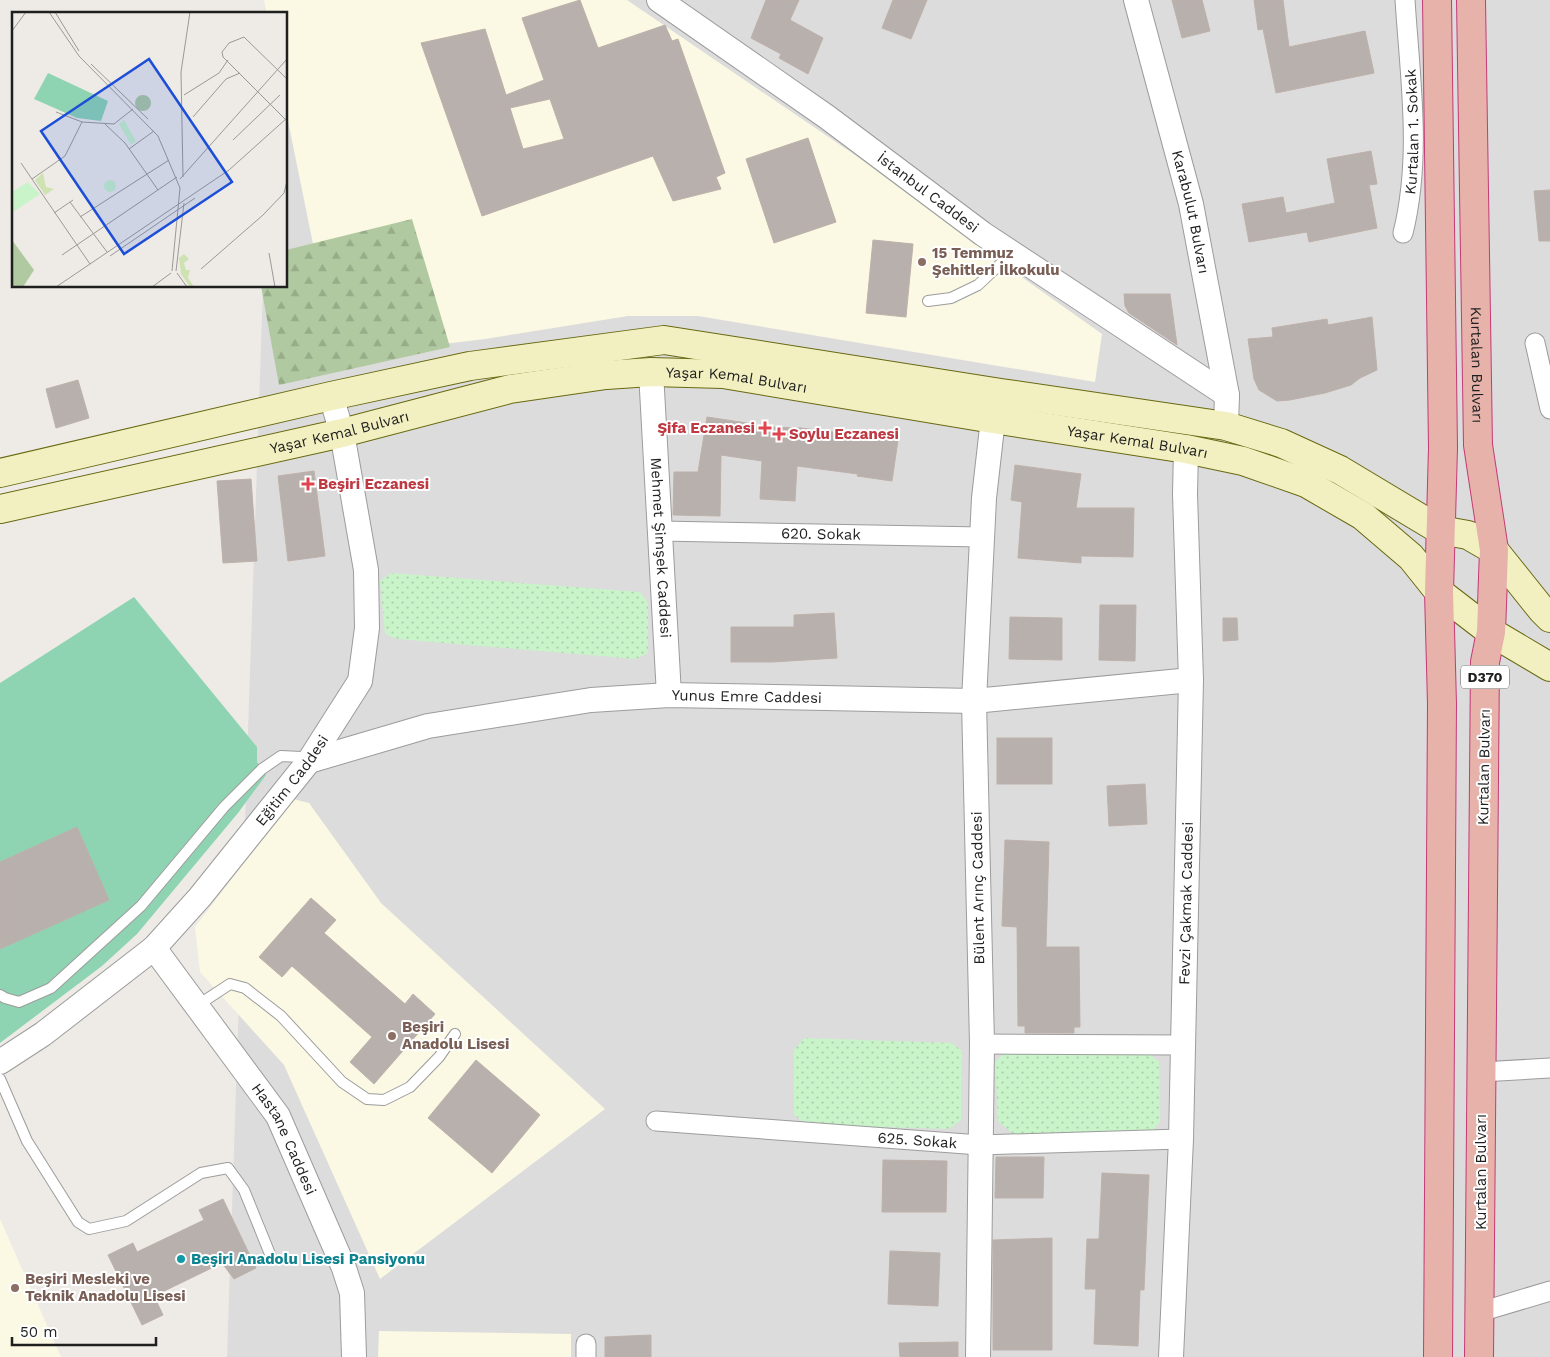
<svg xmlns="http://www.w3.org/2000/svg" width="1550" height="1357" viewBox="0 0 1550 1357" font-family="'Work Sans',sans-serif">
  <defs>
    <pattern id="forest-firs" width="22" height="20" patternUnits="userSpaceOnUse" patternTransform="scale(1.25)"><rect width="22" height="20" fill="#b0c9a0"/><path d="M5 1l3.5 6h-7zM16 11l3.5 6h-7z" fill="#97ac89"/></pattern>
    <pattern id="park-dots" width="8" height="8" patternUnits="userSpaceOnUse" patternTransform="scale(1.25)"><rect width="8" height="8" fill="#c9f3c9"/><path d="M2 2h.1M6 6h.1" fill="none" stroke="#acd0ac" stroke-width="1.8" stroke-linecap="round"/></pattern>
  </defs>
  <rect width="100%" height="100%" fill="#eeebe6"/>
  <polygon fill="#dddcdc" points="272,0 1550,0 1550,1357 227,1357 263,286 286,286 286,14"/>
  <g fill="#fbf9e3">
    <polygon points="264,0 627,0 855,155 988,253 1102,334 1095,382 698,316 628,316 485,339 336,357 286,111 286,14 267,14"/>
    <polygon points="293,799 309,803 381,903 605,1109 380,1279 284,1065 200,972 195,927"/>
    <polygon points="0,1219 61,1357 0,1357"/>
    <polygon points="379,1331 571,1334 571,1357 378,1357"/>
  </g>
  <polygon fill="url(#forest-firs)" points="412,219 450,347 279,385 261,286 286,286 286,250"/>
  <g fill="url(#park-dots)">
    <polygon points="391,573 640,592 648,603 648,653 636,659 397,639 385,634 380,581"/>
    <polygon points="804,1038 952,1043 962,1051 961,1120 949,1129 807,1125 794,1115 794,1050"/>
    <polygon points="1146,1051 1159,1062 1160,1122 1147,1137 1014,1135 998,1121 995,1062 1005,1053"/>
  </g>
  <polygon fill="#8ed4b2" points="134,597 257,747 257,762 266,775 238,813 137,934 102,966 0,1043 0,683"/>
  <g fill="#b7b0ac" stroke="#beb1aa" fill-rule="evenodd">
    <path d="M580,0L598,48L665,25L672,41L678,39L725,173L716,177L721,189L673,201L653,156L482,216L421,43L485,29L506,95L544,80L522,18ZM550,99L564,139L523,149L510,108Z"/>
    <polygon points="766,0 799,0 790,20 823,38 808,74 779,58 781,54 751,38"/>
    <polygon points="893,0 927,0 911,39 882,28"/>
    <polygon points="1172,0 1202,0 1210,31 1182,38"/>
    <polygon points="1254,0 1283,0 1289,47 1365,31 1374,73 1276,93 1263,29 1258,30"/>
    <polygon points="808,138 836,222 774,243 746,159"/>
    <polygon points="1371,151 1377,184 1369,185 1377,228 1309,242 1307,232 1249,242 1242,204 1283,197 1286,213 1335,203 1327,159"/>
    <polygon points="1550,190 1550,241 1539,241 1534,191"/>
    <polygon points="873,240 913,244 906,317 866,313"/>
    <polygon points="1124,294 1170,294 1177,345 1129,313 1125,306"/>
    <polygon points="1372,317 1377,370 1360,378 1351,385 1325,393 1290,400 1277,401 1259,390 1254,379 1248,339 1273,337 1272,328 1327,319 1328,325"/>
    <polygon points="78,380 89,418 56,428 46,389"/>
    <polygon points="707,417 747,423 747,426 801,428 898,440 892,481 857,476 858,474 797,466 795,501 760,499 762,461 721,455 720,516 673,515 674,472 698,472"/>
    <polygon points="1015,465 1081,474 1076,508 1134,508 1133,557 1081,556 1081,563 1018,558 1022,502 1011,500"/>
    <polygon points="314,471 325,556 288,561 278,476"/>
    <polygon points="251,479 257,561 223,563 217,481"/>
    <polygon points="1100,605 1136,605 1135,661 1099,660"/>
    <polygon points="834,613 837,658 773,662 731,662 731,627 794,627 794,615"/>
    <polygon points="1010,617 1062,618 1062,660 1009,659"/>
    <polygon points="1223,618 1237,618 1238,640 1223,641"/>
    <rect x="997" y="738" width="55" height="46"/>
    <polygon points="1145,784 1147,824 1109,826 1107,786"/>
    <polygon points="77,827 109,900 0,949 0,862"/>
    <polygon points="1005,840 1049,842 1046,947 1079,947 1080,1027 1074,1027 1074,1033 1025,1033 1025,1026 1018,1026 1017,927 1002,926"/>
    <polygon points="311,898 336,920 324,933 405,1004 413,994 435,1014 374,1084 350,1062 372,1037 292,966 282,977 259,957"/>
    <polygon points="476,1060 540,1115 492,1173 428,1118"/>
    <polygon points="996,1157 1044,1157 1043,1198 995,1198"/>
    <polygon points="883,1160 947,1161 946,1212 882,1212"/>
    <polygon points="1102,1173 1149,1175 1144,1290 1140,1290 1138,1346 1094,1344 1096,1289 1085,1289 1087,1239 1099,1239"/>
    <polygon points="223,1199 256,1268 234,1279 222,1263 154,1296 163,1315 142,1325 108,1255 133,1243 137,1252 204,1220 199,1210"/>
    <polygon points="1052,1238 1052,1350 993,1350 993,1240"/>
    <polygon points="890,1251 940,1253 938,1306 888,1304"/>
    <polygon points="651,1335 651,1357 605,1357 605,1337"/>
    <polygon points="958,1342 958,1357 900,1357 899,1343"/>
  </g>
  <g fill="none" stroke-linecap="round" stroke-linejoin="round">
    <defs>
      <g id="service">
        <polyline points="928,301 951,298 978,285 1012,253"/>
        <polyline points="0,995 5,998 19,1002 51,988 141,906 224,807 262,769 281,756 301,757 308,761"/>
        <polyline points="198,1005 230,984 245,988 281,1016 342,1082 367,1099 384,1100 410,1087 439,1057 455,1034"/>
        <polyline points="0,1079 27,1141 78,1222 89,1229 126,1221 201,1173 228,1168 244,1190 272,1259"/>
      </g>
      <g id="minor">
        <path id="s1" d="M1403,233C1422,156 1410,78 1405,0"/>
        <polyline points="1535,343 1550,409"/>
        <path id="s2" d="M660,531L982,537"/>
        <polyline points="982,1044 1182,1045"/>
        <polyline points="1481,1072 1550,1068"/>
        <path id="s3" d="M656,1121L980,1145L1181,1139"/>
        <polyline points="1480,1312 1550,1291"/>
        <polyline points="586,1344 586,1357"/>
      </g>
      <g id="tertiary">
        <path id="s4" d="M659,0L827,117L983,234L1227,395"/>
        <path id="s5" d="M1136,0L1191,204L1227,395L1226,426"/>
        <path id="s6" d="M651,372L669,695"/>
        <path id="s7" d="M309,761L428,726L591,700L669,695L974,701L1191,680"/>
        <path id="s8" d="M154,948L278,1116L344,1268L352,1293L354,1357"/>
        <path id="s9" d="M0,1062L43,1034L154,948L200,897L309,761L360,681L367,628L366,570L342,433L331,396"/>
        <polyline points="978,1357 982,1044 974,701 984,498 993,419"/>
        <path id="s10" d="M1171,1357L1181,1139L1191,680L1185,494L1186,449"/>
      </g>
      <g id="secondary">
        <polyline points="0,473 331,396 470,366 664,340 1001,393 1226,426 1281,443 1340,470 1440,530 1468,535 1494,550 1542,610 1550,618"/>
        <path id="s11" d="M0,509L342,433L510,389L606,375L651,372L723,374L993,419L1186,449L1243,461L1306,483L1363,516L1411,557L1439,592L1491,632L1550,667"/>
      </g>
      <g id="trunk">
        <polyline points="1437,0 1443,448 1439,592 1442,704 1438,1357"/>
        <path id="s12" d="M1471,0L1478,445L1494,550L1491,632L1485,662L1479,1357"/>
      </g>
    </defs>
    <use href="#service" stroke="#9c9c9c" stroke-width="12"/>
    <use href="#minor" stroke="#9c9c9c" stroke-width="21"/>
    <use href="#tertiary" stroke="#9c9c9c" stroke-width="26"/>
    <use href="#secondary" stroke="#686912" stroke-width="30"/>
    <use href="#trunk" stroke="#c53a77" stroke-width="30"/>
    <use href="#service" stroke="#fff" stroke-width="10"/>
    <use href="#minor" stroke="#fff" stroke-width="19"/>
    <use href="#tertiary" stroke="#fff" stroke-width="24"/>
    <use href="#secondary" stroke="#f2f0c1" stroke-width="28"/>
    <use href="#trunk" stroke="#e6b2aa" stroke-width="28"/>
  </g>
  <g fill="#8d6e63" stroke="#fff" stroke-width="2">
    <circle cx="922" cy="262" r="5"/>
    <circle cx="392" cy="1036" r="5"/>
    <circle cx="15" cy="1288" r="5"/>
  </g>
  <g fill="#e0444e" stroke="#fff" stroke-width="2">
    <path d="M762.5 420.5h5v5h5v5h-5v5h-5v-5h-5v-5h5z"/>
    <path d="M776.5 426.5h5v5h5v5h-5v5h-5v-5h-5v-5h5z"/>
    <path d="M305.5 476.5h5v5h5v5h-5v5h-5v-5h-5v-5h5z"/>
  </g>
  <circle fill="#0f9aa8" stroke="#fff" stroke-width="2" cx="181" cy="1259" r="5"/>
  <g text-anchor="middle" dominant-baseline="central" stroke-width="4" stroke-linejoin="round" paint-order="stroke">
    <rect fill="#fff" stroke="#626262" stroke-width="1" x="1461" y="665.5" width="48" height="23" rx="4"/>
    <g font-size="14" font-weight="bold" fill="#1f1f1f">
      <text x="1485" y="677">D370</text>
    </g>
    <g font-size="15" fill="#1f1f1f" stroke="#fff">
      <text stroke="none"><textPath href="#s1" startOffset="102">Kurtalan 1. Sokak</textPath></text>
      <text stroke="none"><textPath href="#s4" startOffset="331">İstanbul Caddesi</textPath></text>
      <text stroke="none"><textPath href="#s5" startOffset="219">Karabulut Bulvarı</textPath></text>
      <text stroke="none"><textPath href="#s12" startOffset="365">Kurtalan Bulvarı</textPath></text>
      <text stroke="none"><textPath href="#s11" startOffset="752">Yaşar Kemal Bulvarı</textPath></text>
      <text stroke="none"><textPath href="#s11" startOffset="348">Yaşar Kemal Bulvarı</textPath></text>
      <text stroke="none"><textPath href="#s11" startOffset="1158">Yaşar Kemal Bulvarı</textPath></text>
      <text stroke="none"><textPath href="#s2" startOffset="161">620. Sokak</textPath></text>
      <text stroke="none"><textPath href="#s6" startOffset="176">Mehmet Şimşek Caddesi</textPath></text>
      <text stroke="none"><textPath href="#s7" startOffset="445">Yunus Emre Caddesi</textPath></text>
      <text transform="translate(1484 767) rotate(-89)">Kurtalan Bulvarı</text>
      <text stroke="none"><textPath href="#s9" startOffset="409">Eğitim Caddesi</textPath></text>
      <text transform="translate(978 888) rotate(-91)">Bülent Arınç Caddesi</text>
      <text stroke="none"><textPath href="#s10" startOffset="454">Fevzi Çakmak Caddesi</textPath></text>
      <text stroke="none"><textPath href="#s8" startOffset="232">Hastane Caddesi</textPath></text>
      <text stroke="none"><textPath href="#s3" startOffset="262">625. Sokak</textPath></text>
      <text transform="translate(1481 1172) rotate(-90)">Kurtalan Bulvarı</text>
    </g>
    <g font-size="15" font-weight="bold" fill="#785e54" stroke="#fff" text-anchor="start">
      <text x="932" y="253">15 Temmuz<tspan x="932" dy="17">Şehitleri İlkokulu</tspan></text>
      <text x="402" y="1027">Beşiri<tspan x="402" dy="17">Anadolu Lisesi</tspan></text>
      <text x="25" y="1279">Beşiri Mesleki ve<tspan x="25" dy="17">Teknik Anadolu Lisesi</tspan></text>
    </g>
    <g font-size="15" font-weight="bold" fill="#be3a42" stroke="#fff" text-anchor="start">
      <text x="755" y="428" text-anchor="end">Şifa Eczanesi</text>
      <text x="789" y="434">Soylu Eczanesi</text>
      <text x="318" y="484">Beşiri Eczanesi</text>
    </g>
    <g font-size="15" font-weight="bold" fill="#0d838f" stroke="#fff" text-anchor="start">
      <text x="191" y="1259">Beşiri Anadolu Lisesi Pansiyonu</text>
    </g>
  </g>
  <g transform="translate(12 12)">
    <rect width="275" height="275" fill="#eeebe6"/>
    <path d="M31,161L34,175L42,177L33,183L23,168ZM172,242L177,247L172,251L174,258H178L176,266L182,275H178L169,262L167,246Z" fill="#cee2b2"/>
    <path d="M123 91a8 8 0 1 1 16 0a8 8 0 1 1-16 0ZM0,228L22,258L11,275H0Z" fill="#b0c9a0"/>
    <path d="M112,108L124,129L119,133L107,112ZM92 174a6 6 0 1 1 12 0a6 6 0 1 1-12 0ZM16,170L28,182L1,200L0,180Z" fill="#c9f3c9"/>
    <path d="M36,61L96,89L89,109L65,106L22,87Z" fill="#8ed4b2"/>
    <path fill="none" stroke="#9b9996" stroke-width="1" d="M37,0L67,44L146,124L168,176L160,259M43,0L67,39M0,19L14,0M79,52L136,107M172,83L207,61L216,48M44,100L70,110L102,112L121,97M181,105L214,67L228,61M273,107L211,45L210,40L217,31L232,25L275,67M93,112L113,131L146,178M221,128L268,83M117,137L142,119M9,151L78,252M171,165L169,60L178,0M20,167L53,144L70,110M168,167L275,47M58,190L95,240M42,201L61,188M68,205L157,148M257,241L263,275M50,243L165,165M98,244L183,186M189,257L251,203L272,181L275,169M164,259L172,191M165,261L175,275M44,275L217,158L275,106M140,275L159,261"/>
    <path fill="#1d4ed8" fill-opacity="0.15" stroke="#1d4ed8" stroke-width="2.5" d="M137,47L220,170L112,242L29,119Z"/>
    <rect width="275" height="275" fill="none" stroke="#1f1f1f" stroke-width="2.5"/>
  </g>
  <path d="M12 1337v8h144v-8" fill="none" stroke="#1f1f1f" stroke-width="2.5"/>
  <text x="20" y="1337" font-size="15" fill="#1f1f1f" stroke="#ffffff" stroke-width="4" paint-order="stroke">50 m</text>
</svg>
